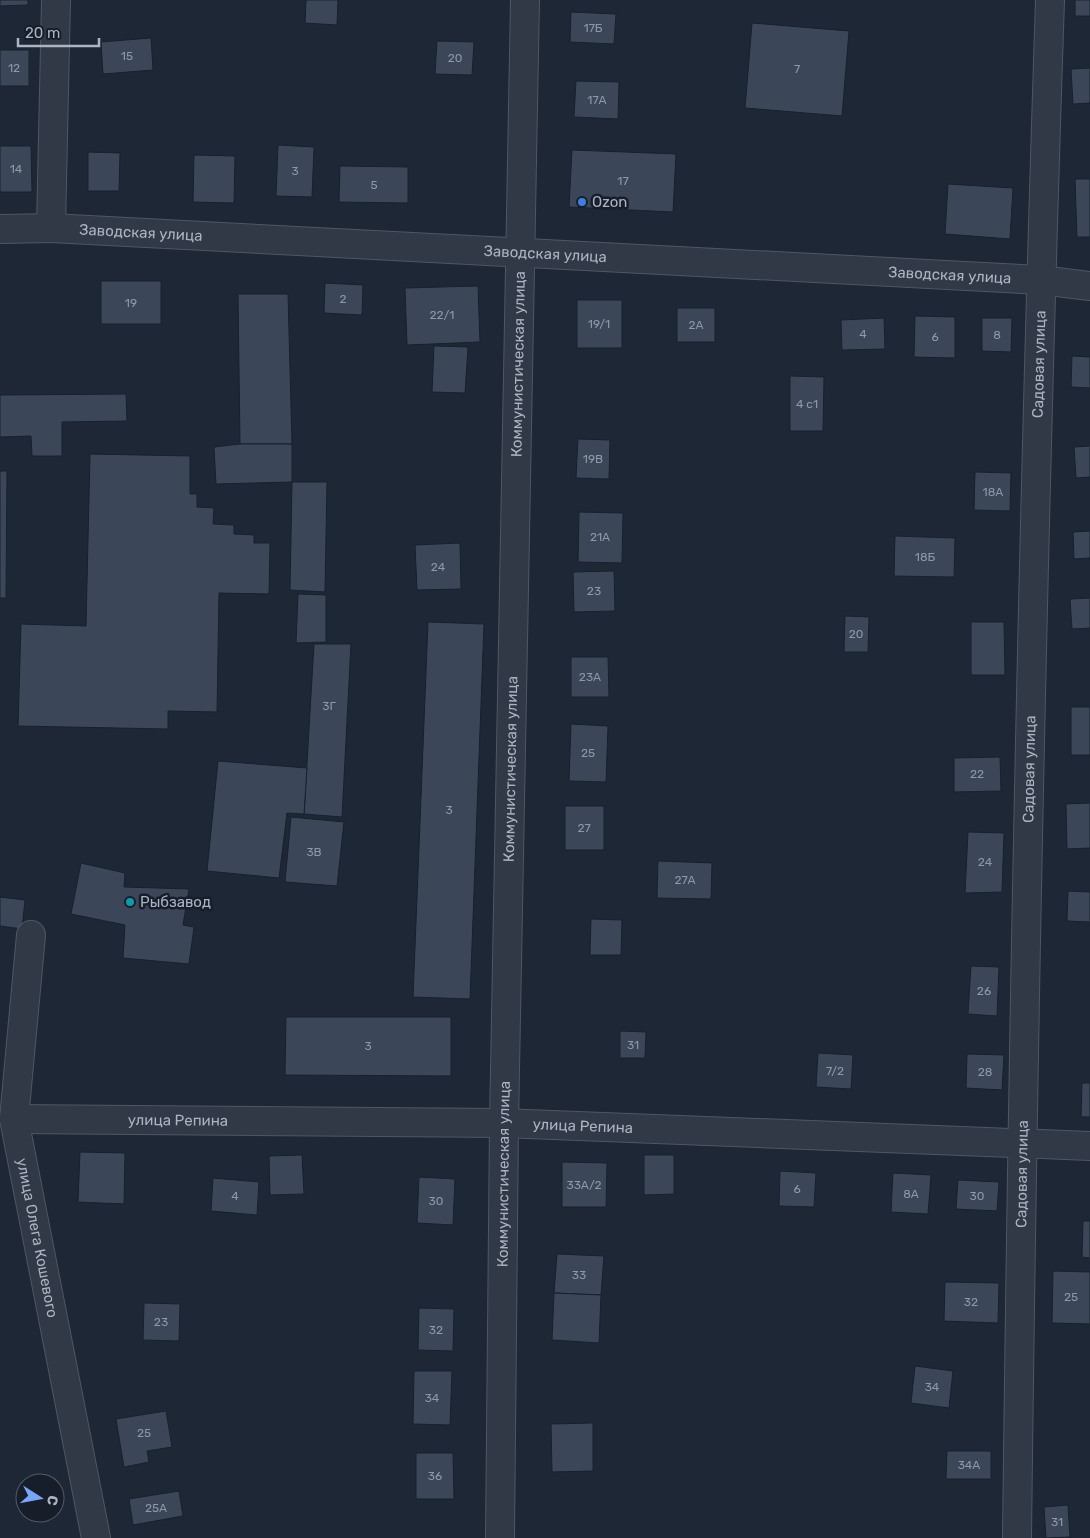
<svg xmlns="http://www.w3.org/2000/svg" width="1090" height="1538" viewBox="0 0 1090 1538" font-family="Rubik,sans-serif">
  <rect width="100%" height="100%" fill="#1e2736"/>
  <g fill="#3b4759" stroke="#19202c">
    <polygon points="0,0 28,0 28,5 0,6"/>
    <polygon points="306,0 338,0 337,25 305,23"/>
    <rect x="1075" y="0" width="15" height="16"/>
    <polygon points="571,12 616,14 614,44 570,42"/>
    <polygon points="752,23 849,31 842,116 745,108"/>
    <polygon points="151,38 153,70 103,74 101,42"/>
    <polygon points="437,41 474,42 472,75 435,74"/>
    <rect x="0" y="50" width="29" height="36"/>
    <polygon points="1090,68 1090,103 1073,104 1071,69"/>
    <polygon points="576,81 619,82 618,119 574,117"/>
    <polygon points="278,145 314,147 312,197 276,196"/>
    <polygon points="0,146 31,146 32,192 0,192"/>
    <polygon points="572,150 676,154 673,212 569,207"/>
    <polygon points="88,152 120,153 119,191 88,191"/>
    <polygon points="194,155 235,156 234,203 193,202"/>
    <polygon points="340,166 408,167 408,203 339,202"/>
    <polygon points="1075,179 1090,179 1090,237 1077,237"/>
    <polygon points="948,184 1013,188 1010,239 945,234"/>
    <rect x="101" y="281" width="60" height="43"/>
    <polygon points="325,283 363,285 362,315 324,313"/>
    <polygon points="478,286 480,342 407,345 405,288"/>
    <polygon points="238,294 288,294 292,444 240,444"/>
    <rect x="577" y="300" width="45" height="48"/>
    <rect x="677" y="308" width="38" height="34"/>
    <polygon points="915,316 955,317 955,358 914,357"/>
    <polygon points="884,318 885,349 842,350 841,320"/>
    <polygon points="982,318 1012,318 1011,352 982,351"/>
    <polygon points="434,346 468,347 465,393 432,392"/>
    <polygon points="1072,356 1090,357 1090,388 1071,387"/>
    <polygon points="790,376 824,377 823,431 790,431"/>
    <polygon points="126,394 127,421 62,422 62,456 32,456 31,436 0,437 0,395"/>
    <polygon points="578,439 610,440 609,479 576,478"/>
    <polygon points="240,444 292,444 292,482 216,484 214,447"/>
    <polygon points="1090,446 1090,477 1076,478 1074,447"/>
    <polygon points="90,454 190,456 190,494 197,494 197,507 214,508 213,524 234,525 234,534 254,535 254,543 270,543 269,594 219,593 217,712 168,711 168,729 18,726 21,624 86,626"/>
    <polygon points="0,471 7,471 6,598 0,598"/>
    <polygon points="975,472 1011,473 1010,511 974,510"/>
    <polygon points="292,482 327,482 325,592 290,590"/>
    <polygon points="579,512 623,513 622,563 578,562"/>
    <polygon points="1090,531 1090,558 1074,559 1073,532"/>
    <polygon points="895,536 955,538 954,577 894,576"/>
    <polygon points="460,543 461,589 417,590 415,545"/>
    <polygon points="614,571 615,611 574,612 573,572"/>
    <polygon points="298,594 326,595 326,642 296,643"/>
    <polygon points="1090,598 1090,628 1072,629 1070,599"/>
    <polygon points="845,616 869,617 868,652 844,652"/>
    <polygon points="428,622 484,624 470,999 413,997"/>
    <polygon points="971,622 1004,622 1005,675 971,675"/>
    <polygon points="314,644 351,644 342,817 304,814"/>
    <polygon points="571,657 608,657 609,697 571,697"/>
    <rect x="1071" y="707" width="19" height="48"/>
    <polygon points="571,724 608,726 606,782 569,781"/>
    <polygon points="1000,757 1001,791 954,792 954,758"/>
    <polygon points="218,761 307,768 304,814 287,813 279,878 207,871"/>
    <polygon points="1090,803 1090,848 1067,849 1066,804"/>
    <rect x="565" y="806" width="39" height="44"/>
    <polygon points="291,817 344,822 337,886 285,882"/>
    <polygon points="968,832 1004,833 1002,892 965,893"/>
    <polygon points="658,861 712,863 711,899 657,898"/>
    <polygon points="81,863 125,873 124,887 189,889 183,925 194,927 189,964 123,958 125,925 71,914"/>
    <polygon points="1068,891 1090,892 1090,922 1067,921"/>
    <polygon points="0,897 25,900 22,929 0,926"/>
    <polygon points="591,919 622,920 621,955 590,955"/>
    <polygon points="971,966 999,967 997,1016 968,1014"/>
    <polygon points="286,1017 451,1017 451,1076 285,1075"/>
    <polygon points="620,1031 646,1032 645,1058 620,1058"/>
    <polygon points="818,1053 853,1055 851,1089 816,1087"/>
    <polygon points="967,1054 1004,1055 1002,1090 966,1088"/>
    <polygon points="1082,1083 1090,1083 1090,1117 1081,1117"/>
    <polygon points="80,1152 125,1153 124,1204 78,1202"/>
    <polygon points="302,1155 304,1194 270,1195 269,1156"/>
    <polygon points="644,1155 674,1155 674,1194 644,1195"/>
    <polygon points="562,1162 607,1163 606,1207 562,1207"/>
    <polygon points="780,1171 816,1173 814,1207 779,1206"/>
    <polygon points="893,1173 931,1175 928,1214 891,1212"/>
    <polygon points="419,1177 455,1179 453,1225 417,1223"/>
    <polygon points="213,1178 259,1182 257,1215 211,1211"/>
    <polygon points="958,1180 999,1182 997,1211 956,1209"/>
    <polygon points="1083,1221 1090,1221 1090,1258 1082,1257"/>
    <polygon points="557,1254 604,1256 601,1295 554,1293"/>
    <polygon points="1053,1271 1090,1272 1090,1324 1052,1323"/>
    <polygon points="945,1282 999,1283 998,1323 944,1321"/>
    <polygon points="554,1293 601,1295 599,1343 552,1340"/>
    <polygon points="144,1303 180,1304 179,1341 143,1340"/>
    <polygon points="419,1308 454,1309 453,1351 418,1350"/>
    <polygon points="915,1366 953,1371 949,1408 911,1403"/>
    <polygon points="414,1371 452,1371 450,1425 413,1424"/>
    <polygon points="166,1411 172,1447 147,1451 149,1462 124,1467 116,1419"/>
    <polygon points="593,1423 593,1471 552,1472 551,1424"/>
    <polygon points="947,1451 991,1451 991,1479 946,1479"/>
    <polygon points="416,1453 453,1453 454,1499 416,1499"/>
    <polygon points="179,1491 183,1516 133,1525 129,1499"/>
    <polygon points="1068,1505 1070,1537 1046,1538 1044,1507"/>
  </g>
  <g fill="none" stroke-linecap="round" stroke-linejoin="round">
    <defs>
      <g id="minor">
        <polyline points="51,228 56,0"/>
        <path id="s1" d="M0,229L51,228L1041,280L1090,286"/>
        <path id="s2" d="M31,935L14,1119L96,1538"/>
        <path id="s3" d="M14,1119L504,1123L1090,1146"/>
        <path id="s4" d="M1017,1538C1023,1025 1033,513 1050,0"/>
      </g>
      <g id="tertiary">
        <path id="s5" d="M500,1538L504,1123L525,0"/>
      </g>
    </defs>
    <use href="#minor" stroke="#4f5665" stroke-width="30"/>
    <use href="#tertiary" stroke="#4f5665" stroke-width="30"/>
    <use href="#minor" stroke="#313946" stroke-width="28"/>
    <use href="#tertiary" stroke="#313946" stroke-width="28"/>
  </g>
  <circle fill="#3f7fe0" stroke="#171e2a" stroke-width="2" cx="582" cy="202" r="5"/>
  <circle fill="#0f9aa8" stroke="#171e2a" stroke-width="2" cx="130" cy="902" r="5"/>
  <g text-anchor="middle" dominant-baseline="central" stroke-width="5" stroke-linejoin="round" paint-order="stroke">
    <g font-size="12" fill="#8f98a9">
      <text x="593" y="28">17Б</text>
      <text x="127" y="56">15</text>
      <text x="455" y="58">20</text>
      <text x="14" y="68">12</text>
      <text x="797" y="69">7</text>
      <text x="597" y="100">17А</text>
      <text x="16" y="169">14</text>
      <text x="295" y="171">3</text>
      <text x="623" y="181">17</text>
      <text x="374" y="185">5</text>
      <text x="343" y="299">2</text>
      <text x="131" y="303">19</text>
      <text x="442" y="315">22/1</text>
      <text x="599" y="324">19/1</text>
      <text x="696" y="325">2А</text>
      <text x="863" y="334">4</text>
      <text x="997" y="335">8</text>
      <text x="935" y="337">6</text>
      <text x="807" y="404">4 с1</text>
      <text x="593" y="459">19В</text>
      <text x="993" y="492">18А</text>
      <text x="600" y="537">21А</text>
      <text x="925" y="557">18Б</text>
      <text x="438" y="567">24</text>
      <text x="594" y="591">23</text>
      <text x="856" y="634">20</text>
      <text x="590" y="677">23А</text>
      <text x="329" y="706">3Г</text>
      <text x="588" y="753">25</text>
      <text x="977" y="774">22</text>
      <text x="449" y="810">3</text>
      <text x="584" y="828">27</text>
      <text x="314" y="852">3В</text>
      <text x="985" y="862">24</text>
      <text x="685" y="880">27А</text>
      <text x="984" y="991">26</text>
      <text x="633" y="1045">31</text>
      <text x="368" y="1046">3</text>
      <text x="835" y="1071">7/2</text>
      <text x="985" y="1072">28</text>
      <text x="584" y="1185">33А/2</text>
      <text x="797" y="1189">6</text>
      <text x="911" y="1194">8А</text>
      <text x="235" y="1196">4</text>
      <text x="977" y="1196">30</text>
      <text x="436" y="1201">30</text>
      <text x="579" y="1275">33</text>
      <text x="1071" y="1297">25</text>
      <text x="971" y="1302">32</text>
      <text x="161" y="1322">23</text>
      <text x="436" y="1330">32</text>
      <text x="932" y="1387">34</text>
      <text x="432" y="1398">34</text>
      <text x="144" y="1433">25</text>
      <text x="969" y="1465">34А</text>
      <text x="435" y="1476">36</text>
      <text x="156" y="1508">25А</text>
      <text x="1057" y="1522">31</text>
    </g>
    <g font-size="15" fill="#abb3c4" stroke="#171e2a" text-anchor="start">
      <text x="592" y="202">Ozon</text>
      <text x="140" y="902">Рыбзавод</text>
    </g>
    <g font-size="15" fill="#abb3c4" stroke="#171e2a">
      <text stroke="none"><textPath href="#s1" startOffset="141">Заводская улица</textPath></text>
      <text stroke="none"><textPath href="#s1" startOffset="546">Заводская улица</textPath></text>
      <text stroke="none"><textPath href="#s1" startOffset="951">Заводская улица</textPath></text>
      <text stroke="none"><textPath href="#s5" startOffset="1174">Коммунистическая улица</textPath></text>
      <text stroke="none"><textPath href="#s4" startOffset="1174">Садовая улица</textPath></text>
      <text stroke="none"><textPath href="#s5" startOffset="769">Коммунистическая улица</textPath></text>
      <text stroke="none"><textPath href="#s4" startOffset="769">Садовая улица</textPath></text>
      <text stroke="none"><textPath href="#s3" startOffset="164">улица Репина</textPath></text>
      <text stroke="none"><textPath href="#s3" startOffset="569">улица Репина</textPath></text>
      <text stroke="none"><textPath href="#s5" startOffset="364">Коммунистическая улица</textPath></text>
      <text stroke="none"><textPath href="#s4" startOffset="364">Садовая улица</textPath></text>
      <text stroke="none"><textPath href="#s2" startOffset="306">улица Олега Кошевого</textPath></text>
    </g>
  </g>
  <g transform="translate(40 1498) rotate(101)"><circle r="24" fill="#171e2a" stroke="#525a68"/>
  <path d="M0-4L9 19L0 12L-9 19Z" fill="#78a5fc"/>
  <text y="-8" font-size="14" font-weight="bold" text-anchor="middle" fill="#abb3c4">С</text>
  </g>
  <path d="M18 38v8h81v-8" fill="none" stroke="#abb3c4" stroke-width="2.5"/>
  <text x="25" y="38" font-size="15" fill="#abb3c4" stroke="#171e2a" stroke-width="4" paint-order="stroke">20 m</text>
</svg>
